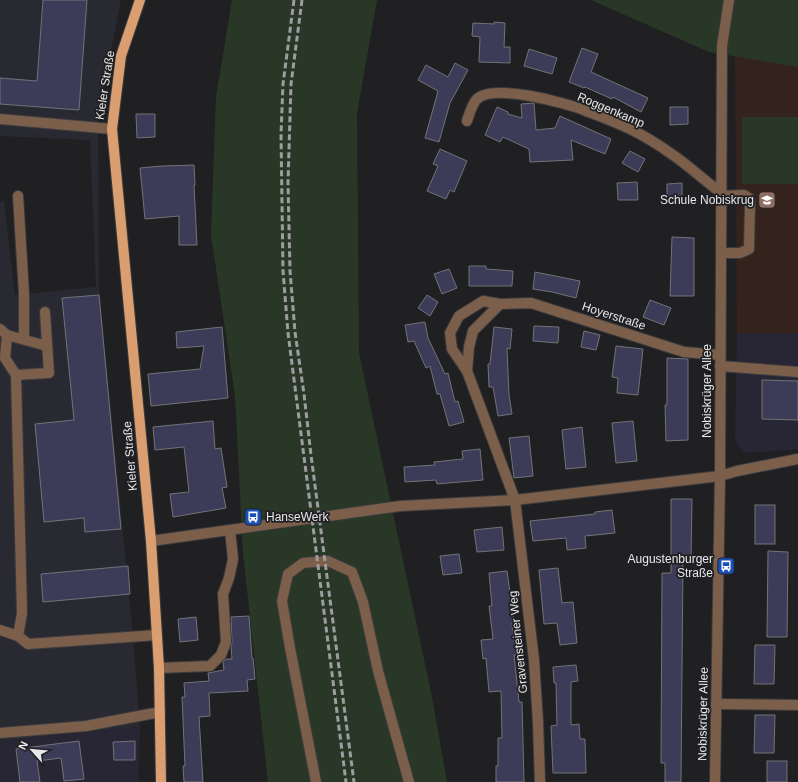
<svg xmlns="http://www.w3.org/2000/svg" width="798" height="782" viewBox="0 0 798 782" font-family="Helvetica,sans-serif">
  <rect width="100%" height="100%" fill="#202023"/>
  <g fill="#282535">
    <polygon points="737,333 798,333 798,449 745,453 735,441"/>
    <polygon points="140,727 138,782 0,782 0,741"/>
  </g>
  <polygon fill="#292932" points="0,0 121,0 98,117 99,286 133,637 140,727 0,741 0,201 4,201 15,295 96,287 90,140 0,136"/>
  <polygon fill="#34221d" points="735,56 798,67 798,333 737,333"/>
  <g fill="#293726">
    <polygon points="232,0 377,0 357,113 359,353 432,697 447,782 268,782 243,553 235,396 211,235 216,97"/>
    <polygon points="591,0 798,0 798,67 709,52"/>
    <rect x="742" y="117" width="56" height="67"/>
  </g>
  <g fill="#3c3c59" stroke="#727377">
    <polygon points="43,0 87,0 79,110 0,104 0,78 37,81"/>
    <polygon points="494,22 505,23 504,47 510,47 510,63 479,62 480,37 472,36 473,23 494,24"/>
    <polygon points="582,48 598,54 591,72 648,98 641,112 613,97 612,99 585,87 584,88 569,82"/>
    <polygon points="529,49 557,58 552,74 524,66"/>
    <polygon points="455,63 468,70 450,103 439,142 425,138 438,91 418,80 426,65 448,77"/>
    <polygon points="534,103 536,130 555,128 560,116 611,139 605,154 571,140 573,160 530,162 529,149 503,137 500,142 485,135 497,107 508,112 508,114 522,118 521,104"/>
    <polygon points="670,107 688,107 688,124 670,125"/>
    <polygon points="136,114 155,114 155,137 137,138"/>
    <polygon points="440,149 467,161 454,192 450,190 446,199 427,191 438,166 433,164"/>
    <polygon points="630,151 645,159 638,172 622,163"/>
    <polygon points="194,165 195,185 194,185 197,245 179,245 179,216 145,219 140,168 162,166"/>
    <polygon points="637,182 638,200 618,200 617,183"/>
    <polygon points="682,183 682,201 667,201 667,184"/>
    <polygon points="672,237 694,238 694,296 670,296"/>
    <polygon points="469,266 486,266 486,269 513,271 512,286 469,286"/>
    <polygon points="449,269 457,288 442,294 434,274"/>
    <polygon points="535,272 580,281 576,298 552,292 533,289"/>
    <polygon points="99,295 121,529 85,532 84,518 44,522 35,424 74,420 62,298"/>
    <polygon points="427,295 438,302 430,316 418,308"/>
    <polygon points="650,300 671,308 664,325 643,317"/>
    <polygon points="425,322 428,338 445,374 448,373 455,402 458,401 464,422 449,426 440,394 437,394 430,366 426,368 414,341 408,342 405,325"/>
    <polygon points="534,326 559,327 558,343 533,341"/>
    <polygon points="222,327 228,398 151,406 148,374 200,369 204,346 177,348 176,332"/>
    <polygon points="494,327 512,329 510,349 507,348 509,395 512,414 498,416 493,387 489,387 488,364 490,364"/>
    <polygon points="584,331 600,335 596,350 581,347"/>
    <polygon points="616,346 643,349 638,395 617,393 618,378 612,377"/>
    <polygon points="667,358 688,359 688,440 666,441 665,405 667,405"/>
    <polygon points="762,380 798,381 798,420 762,419"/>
    <polygon points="213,421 215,449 221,448 227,487 222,488 226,508 173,517 170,494 189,492 184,447 155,450 153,427"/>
    <polygon points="633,421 637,461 616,463 612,423"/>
    <polygon points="582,427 586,467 566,469 562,430"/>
    <polygon points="529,436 533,476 514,478 509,438"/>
    <polygon points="480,449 483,480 437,484 436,480 405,482 404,467 435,465 434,462 463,459 462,451"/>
    <polygon points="671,499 692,499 691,559 683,559 681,782 665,782 665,763 661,763 662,573 671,573"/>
    <rect x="755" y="505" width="20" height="39"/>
    <polygon points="612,510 615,533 585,536 586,548 567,550 566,538 533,541 530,521 595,514 595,512"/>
    <polygon points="502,527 504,550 477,552 474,530"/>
    <polygon points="768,551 788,552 787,637 767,637"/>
    <polygon points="459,554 462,573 443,575 440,556"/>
    <polygon points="128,566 130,594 43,602 41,574"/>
    <polygon points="558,568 562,603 573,602 577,643 560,645 557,623 544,624 539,570"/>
    <polygon points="507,571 514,623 512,623 516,655 514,655 519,702 522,702 524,782 496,782 496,766 498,766 498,738 502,738 501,691 489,692 486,658 483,659 481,640 493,639 489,606 492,606 489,573"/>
    <polygon points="249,616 252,658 253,658 255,679 247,680 248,691 209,693 210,716 199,717 203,782 184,782 183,766 185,766 182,697 185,697 184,683 209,681 208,673 224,670 223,662 226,659 232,659 231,647 232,642 231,617"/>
    <polygon points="196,617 198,640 180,642 178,619"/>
    <polygon points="755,645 775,645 774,684 754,684"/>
    <polygon points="576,665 578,681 571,682 571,725 579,724 580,739 585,739 586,773 553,773 551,726 557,725 556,683 554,683 553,667"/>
    <polygon points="755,715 775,715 774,753 754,753"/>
    <polygon points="79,741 84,779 64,781 61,758 37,761 40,782 20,782 16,749"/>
    <polygon points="135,741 135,760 114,760 113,742"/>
    <rect x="767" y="761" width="20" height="21"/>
  </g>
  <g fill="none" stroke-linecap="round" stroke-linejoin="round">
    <defs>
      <g id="minor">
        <polyline points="0,119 112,129"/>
        <path d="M467,121C469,115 472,104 477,99C493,83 567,103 586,111C600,116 615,122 628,128C643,135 659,145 673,155C689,166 704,180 720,192"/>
        <polyline points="18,196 24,294 24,339"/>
        <polyline points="720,196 744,195 749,198 750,203 749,249 740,253 721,253"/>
        <polyline points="0,329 7,335 5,358 16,375"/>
        <polyline points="7,335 47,346"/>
        <polyline points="720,366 798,372"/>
        <polyline points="467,371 469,347 473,331 500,304"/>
        <polyline points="151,541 400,506 515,500 720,476 737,471 798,459"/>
        <polyline points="0,630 18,636 28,644 157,635"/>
        <polyline points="18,636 22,613 16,375 49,373 45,312"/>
        <polyline points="159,668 210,666 221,655 226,642 223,594 229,578 233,559 230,530"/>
        <polyline points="716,704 798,705"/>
        <polyline points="0,733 86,726 160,712"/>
        <polyline points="316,782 290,648 282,601 288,574 303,563 328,561 352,572 363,602 378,671 409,782"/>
        <polyline points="540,782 538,722 534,660 515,500 467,371 452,349 450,333 459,316 483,301 500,304 531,303 684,352 720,355"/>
        <polyline points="715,782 720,476 722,46 729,0"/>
      </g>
      <polyline id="major" points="140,0 121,56 112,129 151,541 159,668 161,782"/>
    </defs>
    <use href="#minor" stroke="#3c3c3f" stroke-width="12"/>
    <use href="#major" stroke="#3c3c3f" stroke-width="12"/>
    <use href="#minor" stroke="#7c5f4a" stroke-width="10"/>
    <use href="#major" stroke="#da9e71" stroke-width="10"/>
    <g stroke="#9d9da0" stroke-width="3" stroke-dasharray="6 3" stroke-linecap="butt">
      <polyline points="294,0 283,84 281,134 283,271 288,333 346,782"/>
      <polyline points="302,0 291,84 288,183 290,271 295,332 304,394 311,455 354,782"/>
    </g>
  </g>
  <defs>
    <symbol id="school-square" viewBox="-11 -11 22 22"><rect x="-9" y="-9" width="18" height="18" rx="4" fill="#8d6e63" stroke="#202023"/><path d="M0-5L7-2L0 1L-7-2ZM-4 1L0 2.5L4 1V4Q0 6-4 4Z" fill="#fff"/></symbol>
    <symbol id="bus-square" viewBox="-11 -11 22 22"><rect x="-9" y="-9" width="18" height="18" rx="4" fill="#1a4fb4" stroke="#202023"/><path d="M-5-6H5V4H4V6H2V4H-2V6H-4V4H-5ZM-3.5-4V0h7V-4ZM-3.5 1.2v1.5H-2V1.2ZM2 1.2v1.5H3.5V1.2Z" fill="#fff"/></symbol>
  </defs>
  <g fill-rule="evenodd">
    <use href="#school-square" x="757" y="190" width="20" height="20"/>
    <use href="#bus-square" x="243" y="507" width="20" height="20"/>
    <use href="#bus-square" x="716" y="556" width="20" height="20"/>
  </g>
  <g text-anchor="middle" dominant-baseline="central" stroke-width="3.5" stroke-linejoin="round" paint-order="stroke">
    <g font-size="12" fill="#e7e8ea" stroke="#202023">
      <text transform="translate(105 85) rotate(-81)">Kieler Straße</text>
      <text transform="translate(611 110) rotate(23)">Roggenkamp</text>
      <text transform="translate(614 316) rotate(18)">Hoyerstraße</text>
      <text transform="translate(707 391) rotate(-90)">Nobiskrüger Allee</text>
      <text transform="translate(130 456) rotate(-95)">Kieler Straße</text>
      <text transform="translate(518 642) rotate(-96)">Gravensteiner Weg</text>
      <text transform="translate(703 714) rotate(-89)">Nobiskrüger Allee</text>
    </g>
    <g font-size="12" fill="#e7e8ea" stroke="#202023" text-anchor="end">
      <text x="754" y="200">Schule Nobiskrug</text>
      <text x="266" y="517" text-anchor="start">HanseWerk</text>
      <text x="713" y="559">Augustenburger<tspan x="713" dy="14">Straße</tspan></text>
    </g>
  </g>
  <g transform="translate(32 750) rotate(297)" stroke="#202023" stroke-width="3" paint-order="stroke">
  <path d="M0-3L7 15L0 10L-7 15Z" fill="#e7e8ea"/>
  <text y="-6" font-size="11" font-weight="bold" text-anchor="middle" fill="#e7e8ea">N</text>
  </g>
</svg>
